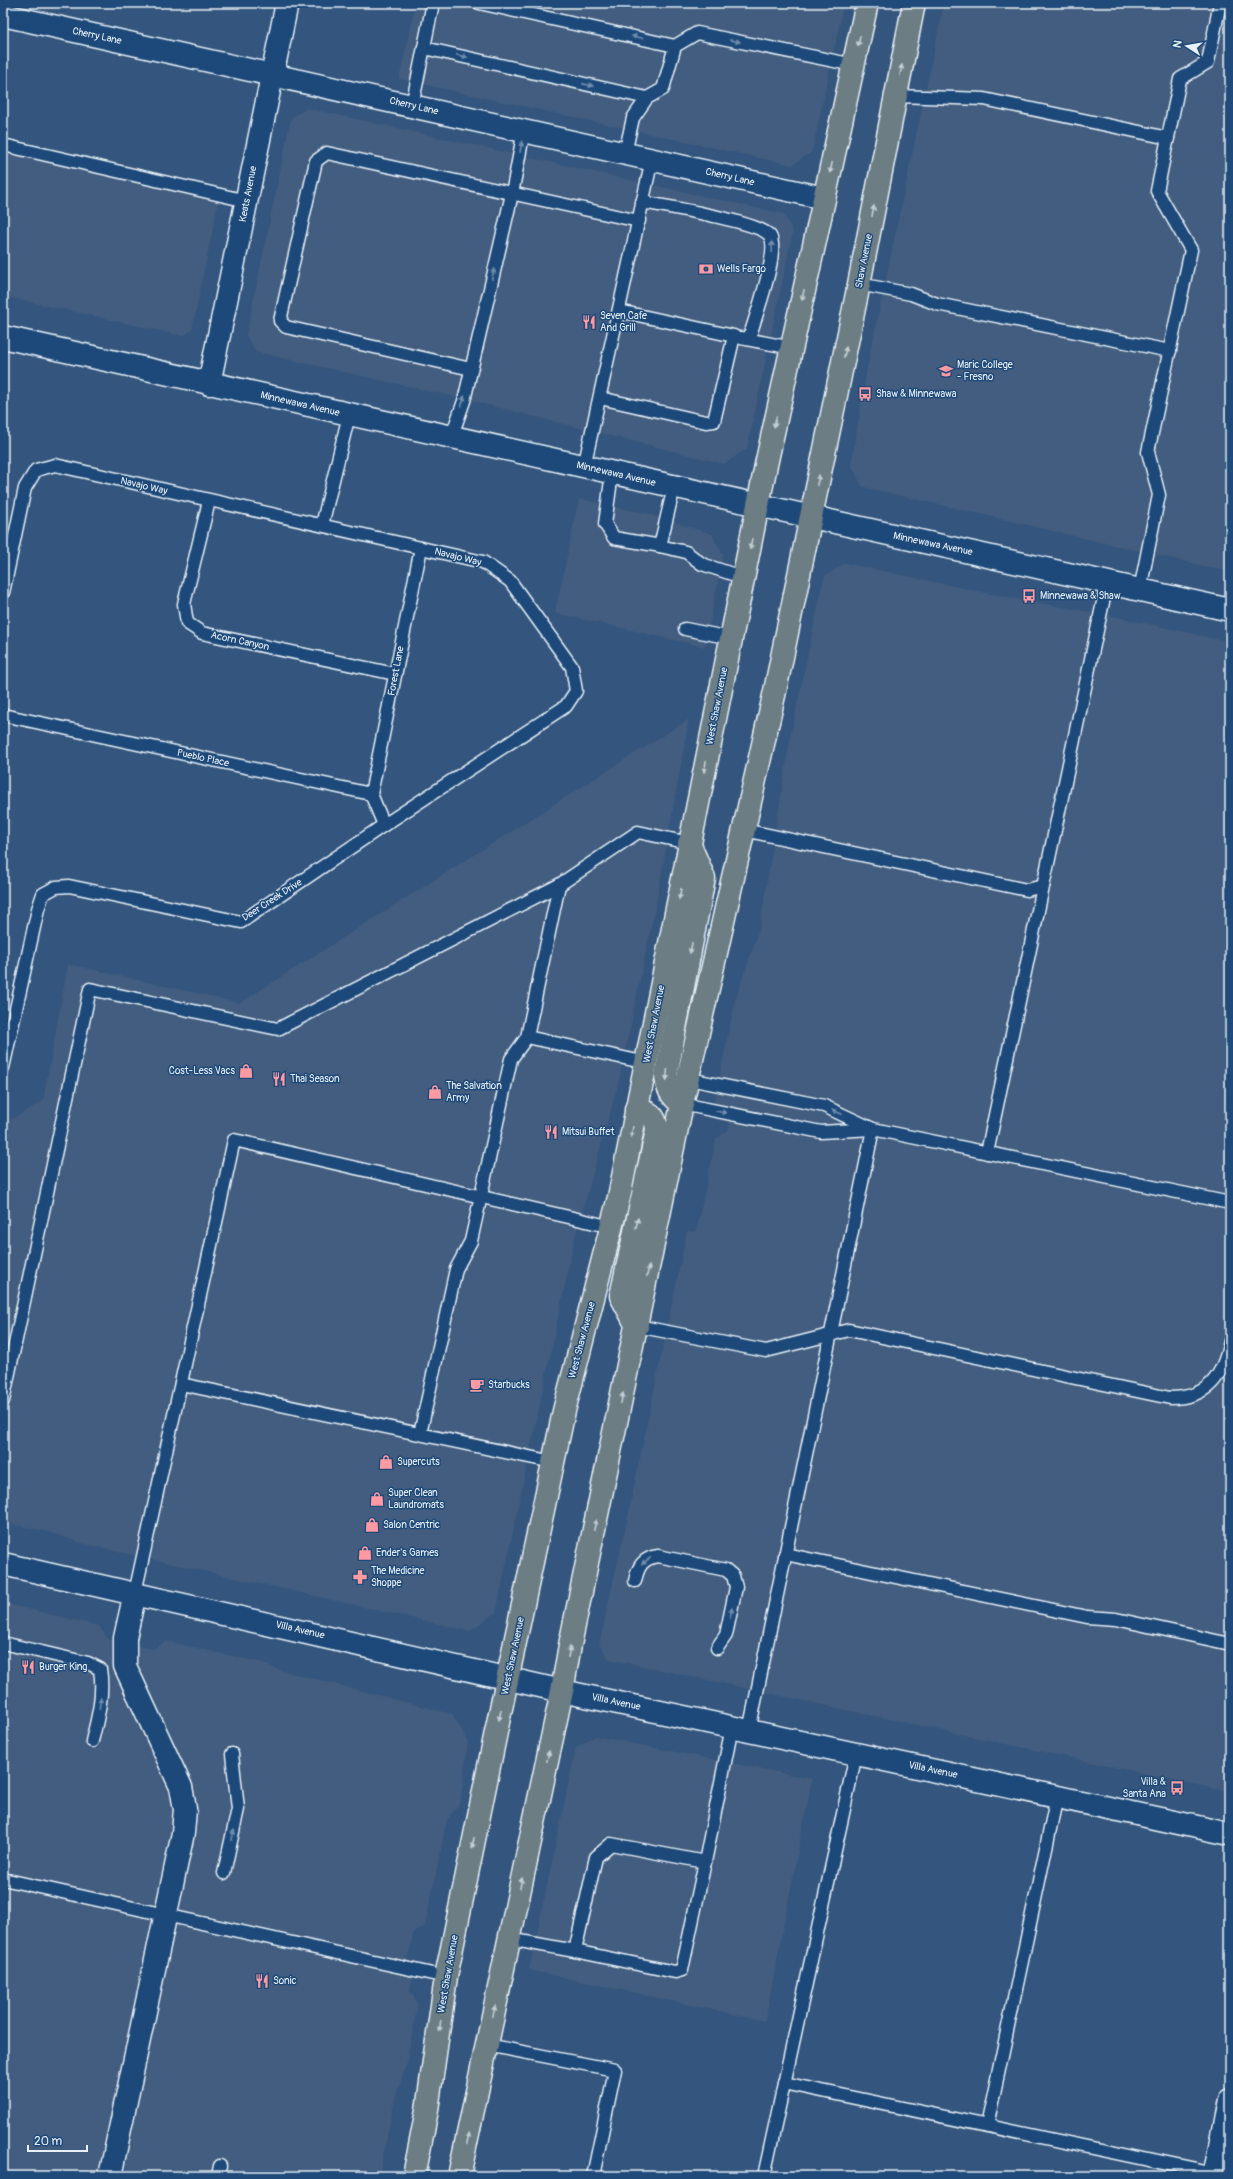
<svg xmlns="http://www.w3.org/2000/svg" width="1233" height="2179" viewBox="0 0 1233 2179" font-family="Pangolin,sans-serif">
  <rect width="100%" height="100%" fill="#34557d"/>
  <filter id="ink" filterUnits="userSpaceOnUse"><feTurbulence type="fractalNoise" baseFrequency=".025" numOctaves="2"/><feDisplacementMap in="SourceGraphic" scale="8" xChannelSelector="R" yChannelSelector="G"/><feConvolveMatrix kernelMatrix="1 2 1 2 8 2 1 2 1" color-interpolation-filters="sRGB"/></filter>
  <g filter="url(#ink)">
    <g fill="#435d7f">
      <polygon points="416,3 844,3 812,152 792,165 399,79"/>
      <polygon points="944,3 1230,3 1230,572 863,487 851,466 867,368"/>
      <polygon points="307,108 784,214 793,231 747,449 724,464 468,400 256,352 246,336 291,118"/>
      <polygon points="3,152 219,199 192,330 183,336 3,296"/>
      <polygon points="579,499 649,514 712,534 723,555 705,647 555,613"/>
      <polygon points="845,563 1006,597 1108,615 1230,642 1230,1792 609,1659 599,1644 626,1525 687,1231 696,1232 716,1139 728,1130 730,1123 711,1118 735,1001 760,926 790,739 824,577"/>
      <polygon points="689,719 658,894 618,1085 575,1237 496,1613 469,1631 89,1545 44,1531 3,1522 3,1124 43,1101 68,964 240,1003"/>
      <polygon points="3,1603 99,1626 108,1639 153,1649 166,1641 263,1663 276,1669 452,1714 468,1741 461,1801 447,1820 425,1926 413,1934 407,1966 414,1968 410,1991 418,2005 408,2054 410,2055 395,2098 379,2176 3,2176"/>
      <polygon points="595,1736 812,1779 765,2021 529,1970 576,1748"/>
    </g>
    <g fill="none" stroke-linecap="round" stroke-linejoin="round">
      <defs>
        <g id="lane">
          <polyline points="479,3 675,46"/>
          <polyline points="424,48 647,98"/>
          <polyline points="896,96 984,99 1168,138"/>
          <polyline points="412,106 433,3"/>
          <polyline points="3,145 247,201"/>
          <polyline points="625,153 633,118 647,98 663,89 675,46 697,33 854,65"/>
          <path d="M642,202C663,206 761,222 770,236C780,252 754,320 749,339"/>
          <polyline points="859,284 911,294 937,304 1170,351"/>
          <polyline points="741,338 792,348"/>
          <polyline points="471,369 286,327 280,321 316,161 327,153 639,221"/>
          <polyline points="600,398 706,422 714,421 734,336 619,311"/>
          <polyline points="451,438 464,401 512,194 524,130"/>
          <polyline points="584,467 652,159"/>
          <polyline points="612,473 605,524 614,538 655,545 686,552 702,564 744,578"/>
          <polyline points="209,501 184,604 187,623 202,633 395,674"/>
          <polyline points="322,525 349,415"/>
          <polyline points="660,546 674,487"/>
          <polyline points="1140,590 1159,495 1148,452 1191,250 1157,191 1180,79 1208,62 1220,3"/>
          <polyline points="3,593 25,488 36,470 55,465 483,562 510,581 572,667 576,691 566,706 384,825 241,922 69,886 56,887 43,894 38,909 3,1068"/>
          <polyline points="685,629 731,638"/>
          <polyline points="3,715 371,794 384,825"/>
          <polyline points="371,794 421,548"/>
          <polyline points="744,830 1027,890 1043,886"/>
          <polyline points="527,1037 647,1063"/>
          <polyline points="689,1079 824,1106 873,1129 1230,1203"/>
          <polyline points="682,1104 821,1132 872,1129"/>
          <polyline points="987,1153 1107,583"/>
          <path d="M637,1326L766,1351L849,1330L1170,1398C1209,1398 1223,1376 1230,1341"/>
          <polyline points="181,1384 553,1462"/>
          <polyline points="3,1401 90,989 278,1029 559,885 638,832 689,843"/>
          <polyline points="420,1434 456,1269 471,1241 511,1059 527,1037 559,885"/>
          <polyline points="785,1554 1087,1617 1116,1619 1230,1644"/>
          <path d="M635,1581C638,1566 643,1558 658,1556L726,1570L733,1576L736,1587L726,1635L717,1648"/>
          <polyline points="135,1593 234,1140 612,1227"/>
          <path d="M3,1643L88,1663L100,1669C104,1694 98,1717 92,1741"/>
          <polyline points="749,1731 873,1129"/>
          <polyline points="224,1873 238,1809 232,1754"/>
          <polyline points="3,1879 446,1977"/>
          <polyline points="509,1939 575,1951 596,1857 611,1844 705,1862 732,1727"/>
          <polyline points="575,1951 675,1972 682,1970 705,1862"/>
          <polyline points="487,2045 615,2070 593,2176"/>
          <polyline points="784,2083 1215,2174"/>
          <polyline points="987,2126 1057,1796"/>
          <polyline points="218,2176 220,2166"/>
          <polyline points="764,2176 856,1754"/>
        </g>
        <g id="street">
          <polyline points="3,15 824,198"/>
          <polyline points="209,384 287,3"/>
          <polyline points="110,2176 183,1833 185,1809 181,1787 125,1666 125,1638 135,1593"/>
          <polyline points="1215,2176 1230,2101"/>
        </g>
        <g id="secondary">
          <polyline points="3,337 1230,610"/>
          <polyline points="3,1564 562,1691 1230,1834"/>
        </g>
        <g id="primary">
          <path d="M682,1104C671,1096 667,1089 666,1075L704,878L689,843"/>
          <path d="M636,1109C649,1112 656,1115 657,1130L621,1296L637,1326"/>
          <polyline points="414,2176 427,2110 446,1977 496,1732 564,1411 619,1197 766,465 867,3"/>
          <polyline points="459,2176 562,1691 570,1645 682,1104 775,691 859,284 914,3"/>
        </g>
      </defs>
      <use href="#lane" stroke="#e8f1f8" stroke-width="15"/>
      <use href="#street" stroke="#e8f1f8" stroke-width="25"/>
      <use href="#secondary" stroke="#e8f1f8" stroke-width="25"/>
      <use href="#primary" stroke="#e8f1f8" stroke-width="25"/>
      <use href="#lane" stroke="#1f4a7a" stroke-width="12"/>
      <use href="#street" stroke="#1f4a7a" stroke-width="22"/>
      <use href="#secondary" stroke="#1f4a7a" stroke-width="22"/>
      <use href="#primary" stroke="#6c7e84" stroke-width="22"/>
    </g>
    <defs><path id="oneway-solid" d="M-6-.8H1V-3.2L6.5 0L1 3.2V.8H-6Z"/></defs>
    <g fill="#6f8dac">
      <use href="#oneway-solid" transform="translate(637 37) rotate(-168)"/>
      <use href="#oneway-solid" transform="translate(735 41) rotate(12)"/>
      <use href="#oneway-solid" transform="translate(462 56) rotate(13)"/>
      <use href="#oneway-solid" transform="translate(588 85) rotate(13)"/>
      <use href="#oneway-solid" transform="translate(521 147) rotate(-79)"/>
      <use href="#oneway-solid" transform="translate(772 247) rotate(-93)"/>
      <use href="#oneway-solid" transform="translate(493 274) rotate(-77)"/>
      <use href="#oneway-solid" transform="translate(463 401) rotate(-74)"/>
      <use href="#oneway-solid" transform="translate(721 1112) rotate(12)"/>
      <use href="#oneway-solid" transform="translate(837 1112) rotate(-155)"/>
      <use href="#oneway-solid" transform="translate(646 1561) rotate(143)"/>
      <use href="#oneway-solid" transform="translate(731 1613) rotate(-78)"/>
      <use href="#oneway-solid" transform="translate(100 1703) rotate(-83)"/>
      <use href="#oneway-solid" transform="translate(233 1835) rotate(-78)"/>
    </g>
    <g fill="#c3ced5">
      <use href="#oneway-solid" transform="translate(859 41) rotate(102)"/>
      <use href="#oneway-solid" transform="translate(901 70) rotate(-79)"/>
      <use href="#oneway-solid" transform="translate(831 168) rotate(103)"/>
      <use href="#oneway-solid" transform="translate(873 211) rotate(-79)"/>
      <use href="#oneway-solid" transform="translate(803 295) rotate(102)"/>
      <use href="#oneway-solid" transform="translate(845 352) rotate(-78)"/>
      <use href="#oneway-solid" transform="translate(775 422) rotate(102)"/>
      <use href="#oneway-solid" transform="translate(818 480) rotate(-78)"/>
      <use href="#oneway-solid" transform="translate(751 544) rotate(101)"/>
      <use href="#oneway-solid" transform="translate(705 767) rotate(101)"/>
      <use href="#oneway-solid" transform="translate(680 894) rotate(101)"/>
      <use href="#oneway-solid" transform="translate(691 948) rotate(101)"/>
      <use href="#oneway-solid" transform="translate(667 1075) rotate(94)"/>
      <use href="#oneway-solid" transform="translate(632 1132) rotate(101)"/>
      <use href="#oneway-solid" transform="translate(637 1223) rotate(-78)"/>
      <use href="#oneway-solid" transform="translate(648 1271) rotate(-78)"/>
      <use href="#oneway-solid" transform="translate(622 1398) rotate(-78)"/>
      <use href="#oneway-solid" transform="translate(595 1525) rotate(-78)"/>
      <use href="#oneway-solid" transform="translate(569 1652) rotate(-80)"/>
      <use href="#oneway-solid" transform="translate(500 1715) rotate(102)"/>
      <use href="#oneway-solid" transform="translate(548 1756) rotate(-78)"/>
      <use href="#oneway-solid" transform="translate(473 1843) rotate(102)"/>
      <use href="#oneway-solid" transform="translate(521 1883) rotate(-78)"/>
      <use href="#oneway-solid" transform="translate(494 2011) rotate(-78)"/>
      <use href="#oneway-solid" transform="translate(440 2026) rotate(98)"/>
      <use href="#oneway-solid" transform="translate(468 2138) rotate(-78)"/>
    </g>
  </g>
  <defs>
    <symbol id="bank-bare" viewBox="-9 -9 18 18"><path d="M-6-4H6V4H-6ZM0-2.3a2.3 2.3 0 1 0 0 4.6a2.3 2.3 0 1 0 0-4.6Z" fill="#ff9aa2" stroke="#1f4a7a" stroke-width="2.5" paint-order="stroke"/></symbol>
    <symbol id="restaurant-bare" viewBox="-9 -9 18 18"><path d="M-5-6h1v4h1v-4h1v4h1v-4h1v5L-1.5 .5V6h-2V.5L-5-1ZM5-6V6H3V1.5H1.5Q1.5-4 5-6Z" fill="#ff9aa2" stroke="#1f4a7a" stroke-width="2.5" paint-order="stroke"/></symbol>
    <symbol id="school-bare" viewBox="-9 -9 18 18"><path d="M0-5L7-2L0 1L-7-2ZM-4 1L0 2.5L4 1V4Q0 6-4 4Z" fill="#ff9aa2" stroke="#1f4a7a" stroke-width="2.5" paint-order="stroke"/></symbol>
    <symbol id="bus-bare" viewBox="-9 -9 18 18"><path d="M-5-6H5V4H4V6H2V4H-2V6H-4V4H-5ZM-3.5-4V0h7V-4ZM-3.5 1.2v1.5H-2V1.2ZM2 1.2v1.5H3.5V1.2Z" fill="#ff9aa2" stroke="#1f4a7a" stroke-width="2.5" paint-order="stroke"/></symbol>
    <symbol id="shop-bare" viewBox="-9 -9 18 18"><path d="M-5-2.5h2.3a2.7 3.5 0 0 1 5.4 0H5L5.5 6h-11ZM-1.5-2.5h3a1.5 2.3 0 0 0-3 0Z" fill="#ff9aa2" stroke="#1f4a7a" stroke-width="2.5" paint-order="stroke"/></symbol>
    <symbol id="cafe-bare" viewBox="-9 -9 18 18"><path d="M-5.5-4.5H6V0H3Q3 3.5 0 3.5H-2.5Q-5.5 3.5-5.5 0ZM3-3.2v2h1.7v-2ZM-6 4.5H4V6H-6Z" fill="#ff9aa2" stroke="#1f4a7a" stroke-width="2.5" paint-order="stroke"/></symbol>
    <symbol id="pharmacy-bare" viewBox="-9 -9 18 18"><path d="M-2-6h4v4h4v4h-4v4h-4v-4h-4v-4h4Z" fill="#ff9aa2" stroke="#1f4a7a" stroke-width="2.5" paint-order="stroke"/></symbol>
  </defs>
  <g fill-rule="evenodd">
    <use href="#bank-bare" x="696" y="259" width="20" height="20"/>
    <use href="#restaurant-bare" x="579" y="312" width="20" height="20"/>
    <use href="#school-bare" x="936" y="361" width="20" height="20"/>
    <use href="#bus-bare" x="855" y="384" width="20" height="20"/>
    <use href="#bus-bare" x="1019" y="586" width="20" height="20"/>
    <use href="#shop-bare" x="236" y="1061" width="20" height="20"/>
    <use href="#restaurant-bare" x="269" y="1069" width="20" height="20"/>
    <use href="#shop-bare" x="425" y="1082" width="20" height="20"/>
    <use href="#restaurant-bare" x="541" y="1122" width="20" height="20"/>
    <use href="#cafe-bare" x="467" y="1375" width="20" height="20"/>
    <use href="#shop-bare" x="376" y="1452" width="20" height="20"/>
    <use href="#shop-bare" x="367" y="1489" width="20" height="20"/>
    <use href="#shop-bare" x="362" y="1515" width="20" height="20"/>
    <use href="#shop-bare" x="355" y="1543" width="20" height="20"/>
    <use href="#pharmacy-bare" x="350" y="1567" width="20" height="20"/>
    <use href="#restaurant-bare" x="18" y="1657" width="20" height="20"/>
    <use href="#bus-bare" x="1167" y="1778" width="20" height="20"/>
    <use href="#restaurant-bare" x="252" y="1971" width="20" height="20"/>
  </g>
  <g text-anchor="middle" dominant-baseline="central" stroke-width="3" stroke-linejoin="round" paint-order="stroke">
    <g font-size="10" fill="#e8f1f8" stroke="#1f4a7a">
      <text transform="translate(97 36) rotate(12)">Cherry Lane</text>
      <text transform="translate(414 106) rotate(13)">Cherry Lane</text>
      <text transform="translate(730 177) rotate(13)">Cherry Lane</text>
      <text transform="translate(248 194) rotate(-79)">Keats Avenue</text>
      <text transform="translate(864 261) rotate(-79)">Shaw Avenue</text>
      <text transform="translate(300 404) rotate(13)">Minnewawa Avenue</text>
      <text transform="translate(616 474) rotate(13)">Minnewawa Avenue</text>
      <text transform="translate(144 486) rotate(13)">Navajo Way</text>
      <text transform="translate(933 544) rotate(12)">Minnewawa Avenue</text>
      <text transform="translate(458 557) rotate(14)">Navajo Way</text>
      <text transform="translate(240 641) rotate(12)">Acorn Canyon</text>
      <text transform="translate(396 671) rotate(-79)">Forest Lane</text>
      <text transform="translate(717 706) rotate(-79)">West Shaw Avenue</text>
      <text transform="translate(203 758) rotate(12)">Pueblo Place</text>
      <text transform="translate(272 900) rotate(-33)">Deer Creek Drive</text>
      <text transform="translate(654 1024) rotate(-79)">West Shaw Avenue</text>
      <text transform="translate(582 1340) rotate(-75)">West Shaw Avenue</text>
      <text transform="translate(300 1630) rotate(13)">Villa Avenue</text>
      <text transform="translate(513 1656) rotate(-78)">West Shaw Avenue</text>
      <text transform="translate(616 1702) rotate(12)">Villa Avenue</text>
      <text transform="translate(933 1770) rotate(12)">Villa Avenue</text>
      <text transform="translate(448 1974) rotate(-80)">West Shaw Avenue</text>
    </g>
    <g font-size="10" fill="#e8f1f8" stroke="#1f4a7a" text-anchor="start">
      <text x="717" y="269">Wells Fargo</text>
      <text x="600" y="316">Seven Cafe<tspan x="600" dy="12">And Grill</tspan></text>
      <text x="957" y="365">Maric College<tspan x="957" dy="12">- Fresno</tspan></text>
      <text x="876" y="394">Shaw &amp; Minnewawa</text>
      <text x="1040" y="596">Minnewawa &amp; Shaw</text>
      <text x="235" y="1071" text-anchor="end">Cost-Less Vacs</text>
      <text x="290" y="1079">Thai Season</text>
      <text x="446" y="1086">The Salvation<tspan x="446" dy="12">Army</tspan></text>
      <text x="562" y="1132">Mitsui Buffet</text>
      <text x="488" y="1385">Starbucks</text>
      <text x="397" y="1462">Supercuts</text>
      <text x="388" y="1493">Super Clean<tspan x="388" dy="12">Laundromats</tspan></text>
      <text x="383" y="1525">Salon Centric</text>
      <text x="376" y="1553">Ender's Games</text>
      <text x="371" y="1571">The Medicine<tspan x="371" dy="12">Shoppe</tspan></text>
      <text x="39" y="1667">Burger King</text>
      <text x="1166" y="1782" text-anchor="end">Villa &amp;<tspan x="1166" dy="12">Santa Ana</tspan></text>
      <text x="273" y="1981">Sonic</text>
    </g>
  </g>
  <rect width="1233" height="2179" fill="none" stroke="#1f4a7a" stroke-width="16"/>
  <rect x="8" y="8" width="1217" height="2163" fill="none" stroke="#e8f1f8" stroke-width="1.5" filter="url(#ink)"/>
  <g transform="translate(1187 46) rotate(282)" stroke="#1f4a7a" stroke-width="3" paint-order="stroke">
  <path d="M0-3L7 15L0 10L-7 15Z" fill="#e8f1f8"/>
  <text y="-6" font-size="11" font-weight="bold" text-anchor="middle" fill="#e8f1f8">N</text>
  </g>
  <path d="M28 2145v6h59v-6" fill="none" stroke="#e8f1f8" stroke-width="2"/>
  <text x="34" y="2145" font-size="12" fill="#e8f1f8" stroke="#1f4a7a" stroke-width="3" paint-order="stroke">20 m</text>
</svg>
